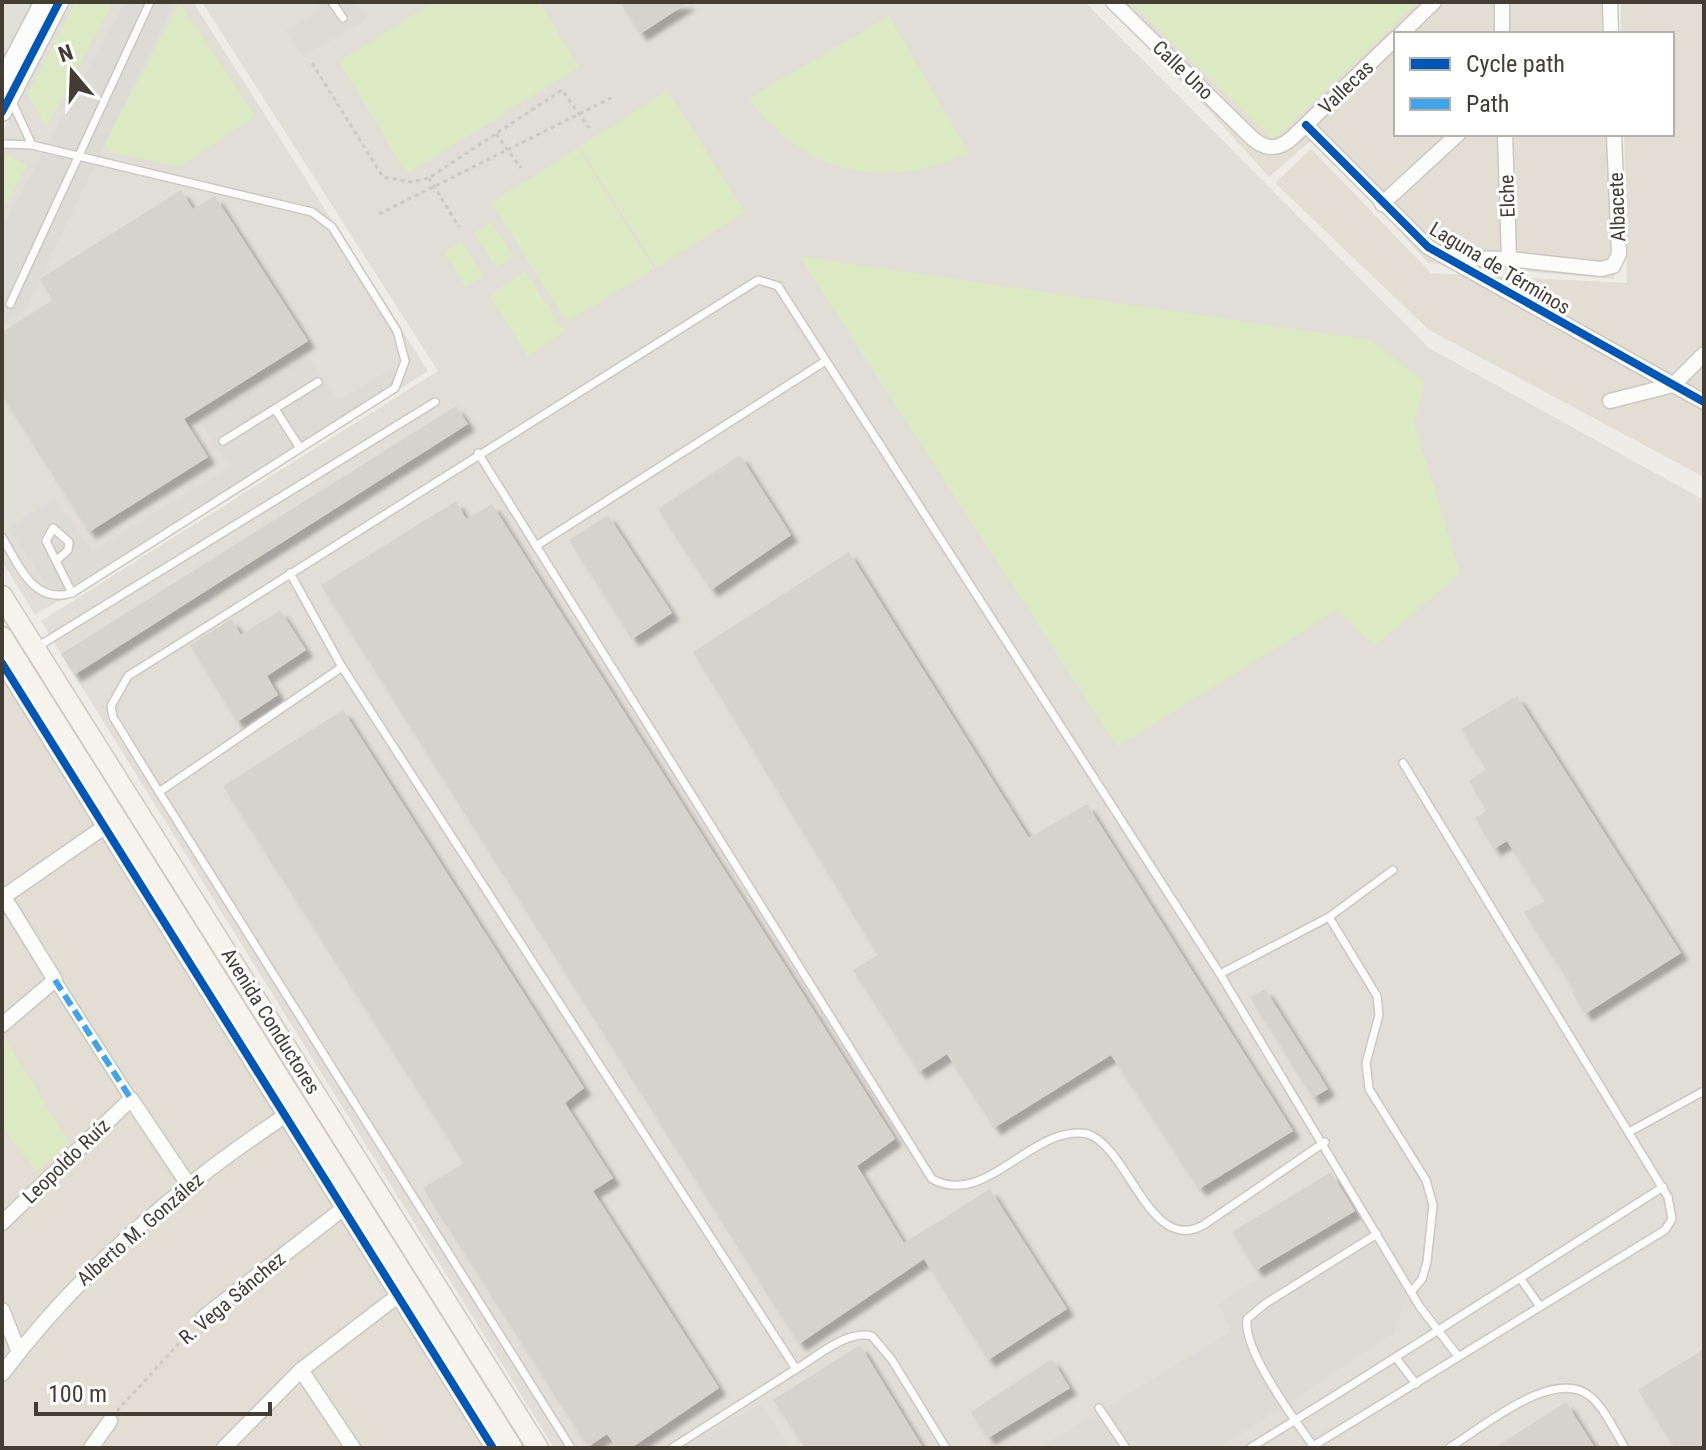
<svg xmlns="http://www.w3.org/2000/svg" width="1706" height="1450" viewBox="0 0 1706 1450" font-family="'Roboto Condensed',sans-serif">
  <defs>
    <filter id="shadow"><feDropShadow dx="7" dy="7" stdDeviation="2" flood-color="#0004"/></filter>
  </defs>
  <rect width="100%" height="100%" fill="#eeece6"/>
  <g fill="#e3ded3">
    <polygon points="1111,2 1602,2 1604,34 1396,34 1396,134 1608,134 1614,279 1428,263 1316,136 1269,177"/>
    <polygon points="1621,2 1704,2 1704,477 1429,330 1275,183 1311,149 1431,273 1627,283 1624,134 1672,134 1672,34 1621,34"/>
    <polygon points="2,654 490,1448 2,1448"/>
  </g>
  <g fill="#e1ddd7">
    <polygon points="2,2 36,2 2,66"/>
    <polygon points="69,2 193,2 428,371 35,615 2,561 2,133"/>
    <polygon points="202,2 1085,2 1429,348 1704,500 1704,1448 554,1448 41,621 438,371"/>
  </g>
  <g fill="#dceac4">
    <polygon points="76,2 113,2 46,128 28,93"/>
    <polygon points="180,2 255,116 180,167 112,153 104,144"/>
    <polygon points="435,2 539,2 579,67 407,174 339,61"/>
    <polygon points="1131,2 1418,2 1273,140"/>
    <path d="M889,16L969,154C885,190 803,176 749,98Z"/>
    <polygon points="667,90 745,212 656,268 579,147"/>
    <polygon points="578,148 654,269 567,322 491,203"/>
    <polygon points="2,152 27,165 2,213"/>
    <polygon points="491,222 514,257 496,268 474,233"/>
    <polygon points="461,241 483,276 466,288 444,252"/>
    <polygon points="799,256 1371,340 1425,382 1414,422 1460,574 1375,646 1337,610 1117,747"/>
    <polygon points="525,271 565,332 528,357 489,295"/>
    <polygon points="2,1034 69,1143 36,1172 2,1126"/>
  </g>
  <g fill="#dddbd6">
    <polygon points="125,2 174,2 24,311 2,324 2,228"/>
    <polygon points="316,2 356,2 367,18 303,58 286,30 321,9"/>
    <polygon points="307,355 338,401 393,367 406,385 58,602 8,528 54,498 92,551 229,467 201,422"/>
    <polygon points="1360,1216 1407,1292 1394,1334 1219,1448 1039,1448 1232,1331 1218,1304"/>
    <polygon points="762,1404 790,1448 680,1448"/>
  </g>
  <g fill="#d6d3cd" filter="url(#shadow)">
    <polygon points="620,2 689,2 640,34"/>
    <polygon points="181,190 193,209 215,196 308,341 184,419 208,457 89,532 2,395 2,332 53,300 40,279"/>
    <polygon points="456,406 468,424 74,675 61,654"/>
    <polygon points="740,455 791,535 711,590 658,509"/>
    <polygon points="456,501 466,519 492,504 895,1139 857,1166 904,1243 990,1189 1067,1309 988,1360 924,1259 799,1344 321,585"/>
    <polygon points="608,515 672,613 632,639 569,540"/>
    <polygon points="849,552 1029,838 1087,804 1293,1131 1199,1189 1111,1055 994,1128 947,1054 919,1072 853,970 878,955 693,652"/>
    <polygon points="280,610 306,650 267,676 278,695 237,722 190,645 231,619 241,635"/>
    <polygon points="1517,696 1681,953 1585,1014 1572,992 1575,991 1524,912 1545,901 1507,841 1494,849 1475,818 1487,811 1469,781 1486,769 1461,729"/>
    <polygon points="343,710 584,1088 565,1103 613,1178 593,1191 719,1388 631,1448 617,1448 607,1434 588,1447 423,1188 464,1163 223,786"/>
    <polygon points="1265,989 1328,1089 1313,1098 1250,997"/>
    <polygon points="1331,1172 1355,1211 1256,1270 1232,1232"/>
    <polygon points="860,1345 923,1448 806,1448 773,1400"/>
    <polygon points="1704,1349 1704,1448 1675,1448 1638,1390"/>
    <polygon points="1052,1359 1070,1388 988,1438 971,1412"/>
    <polygon points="1566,1402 1595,1448 1494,1448"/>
  </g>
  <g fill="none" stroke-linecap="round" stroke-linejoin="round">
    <defs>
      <g id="service">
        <polyline points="332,2 343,18"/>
        <polyline points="2,144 32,145 12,102"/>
        <polyline points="10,304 150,2"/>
        <polyline points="275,409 300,448"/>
        <polyline points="223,441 318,382"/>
        <path d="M478,453L932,1179C987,1209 1032,1123 1088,1134C1129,1148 1151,1258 1205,1224L1325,1142"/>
        <path d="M2,537C19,565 33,605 72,593L395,388L405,361L397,331L332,227L312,212L32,145"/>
        <polyline points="536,546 824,362"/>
        <polyline points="56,561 68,550 69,542 53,528 46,541 72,593"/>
        <polyline points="290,573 342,667"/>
        <polyline points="37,647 435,402"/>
        <path d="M159,792L342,667L796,1369C816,1357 848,1329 872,1336L892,1360L946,1448"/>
        <polyline points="1329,917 1393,870"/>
        <polyline points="1220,974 1329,917 1377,996 1379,1015 1366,1063 1369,1089 1426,1180 1433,1205 1427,1262 1422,1279 1411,1292"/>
        <polyline points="1631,1131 1704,1091"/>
        <polyline points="1520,1278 1539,1305"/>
        <polyline points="1397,1359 1416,1384"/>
        <polyline points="1099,1408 1126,1448"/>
        <path d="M1313,1446C1295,1420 1242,1349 1247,1319L1266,1303L1377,1234"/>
        <polyline points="571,1448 159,792 113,717 111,706 128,676 758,280 778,286 1220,974 1420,1307 1458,1356"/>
        <polyline points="672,1448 796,1369"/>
        <path d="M1250,1448C1389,1363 1526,1274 1663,1187"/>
        <polyline points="1310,1448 1665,1230 1672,1219 1668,1197 1403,763"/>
        <path d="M1449,1448C1482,1428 1555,1365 1591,1397C1605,1409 1615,1432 1625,1448"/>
      </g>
      <polyline id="pedestrian" points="55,980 131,1099"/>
      <g id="minor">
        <path d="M1113,2L1253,139C1267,150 1278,150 1292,138L1396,38"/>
        <polyline points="1502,2 1502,34"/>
        <polyline points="1610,2 1611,34"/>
        <polyline points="1401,34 1434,2"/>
        <polyline points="1306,125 1428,247 1704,402"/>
        <polyline points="1505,134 1509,259"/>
        <polyline points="1382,204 1458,134"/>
        <polyline points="1449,258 1509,259 1601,269 1613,266 1619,254 1614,134"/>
        <polyline points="1610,401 1673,385 1704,354"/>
        <polyline points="2,663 493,1448"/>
        <polyline points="2,894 55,980 2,1025"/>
        <polyline points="2,898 110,823"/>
        <polyline points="2,1223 131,1099 188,1184"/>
        <polyline points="2,1310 19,1352"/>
        <polyline points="204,1317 349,1204"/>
        <polyline points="301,1370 353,1448"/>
        <path d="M2,1374C82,1268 183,1182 294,1110"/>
        <polyline points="91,1448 110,1421"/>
        <polyline points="224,1448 301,1370 404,1291"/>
      </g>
      <g id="tertiary">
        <polyline points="2,82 44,2"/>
        <polyline points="2,112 59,2"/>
      </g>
      <g id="secondary">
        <polyline points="2,596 538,1448"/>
        <polyline points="2,637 512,1448"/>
      </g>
    </defs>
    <use href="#service" stroke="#cbc8c2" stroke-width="10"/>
    <use href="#pedestrian" stroke="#cbc8c2" stroke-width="14"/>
    <use href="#minor" stroke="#cbc8c2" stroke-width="17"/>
    <use href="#tertiary" stroke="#cbc8c2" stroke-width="21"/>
    <use href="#secondary" stroke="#cfcabe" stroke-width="23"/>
    <g stroke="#cdcac6" stroke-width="3" stroke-dasharray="4 4" stroke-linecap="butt">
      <polyline points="312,63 383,177 411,182 429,178 562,90 589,128"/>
      <polyline points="496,134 521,168"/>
      <polyline points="429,178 459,227"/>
      <polyline points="379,214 615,96"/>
      <polyline points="117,1411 193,1328"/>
    </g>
    <use href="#service" stroke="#fcfcfb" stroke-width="7"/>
    <use href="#pedestrian" stroke="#fcfcfb" stroke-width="11"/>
    <use href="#minor" stroke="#fcfcfb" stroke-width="14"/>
    <use href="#tertiary" stroke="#fcfcfb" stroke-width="18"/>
    <use href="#secondary" stroke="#f6f3ed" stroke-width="20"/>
    <polyline stroke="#3fa4eb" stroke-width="6" stroke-dasharray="12 6" stroke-linecap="butt" points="55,980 131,1099"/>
    <defs>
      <g id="cycleway">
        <polyline points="2,112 59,2"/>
        <polyline points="1306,125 1428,247 1704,402"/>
        <polyline points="2,663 493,1448"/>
      </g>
    </defs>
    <use href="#cycleway" stroke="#fff" stroke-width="13"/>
    <use href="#cycleway" stroke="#0057b8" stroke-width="8"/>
  </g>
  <g text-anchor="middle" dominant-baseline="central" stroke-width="6" stroke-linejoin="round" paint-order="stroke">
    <g font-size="20" fill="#443d33" stroke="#fff">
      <text transform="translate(1183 70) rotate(44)">Calle Uno</text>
      <text transform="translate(1346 87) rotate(-44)">Vallecas</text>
      <text transform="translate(1507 196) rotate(-92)">Elche</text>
      <text transform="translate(1617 207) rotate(-92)">Albacete</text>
      <text transform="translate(1500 268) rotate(31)">Laguna de Términos</text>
      <text transform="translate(271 1021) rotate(58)">Avenida Conductores</text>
      <text transform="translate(66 1161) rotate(-44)">Leopoldo Ruíz</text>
      <text transform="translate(140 1229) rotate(-41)">Alberto M. González</text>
      <text transform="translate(232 1298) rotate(-40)">R. Vega Sánchez</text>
    </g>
  </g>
  <rect width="1706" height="1450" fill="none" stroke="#443d33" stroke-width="8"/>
  <rect x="1394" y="32" width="280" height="104" fill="#ffffff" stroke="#b4b1ad" stroke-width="2"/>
  <rect x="1410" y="58" width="40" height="12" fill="#0057b8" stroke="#b4b1ad" stroke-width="2"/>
  <text x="1466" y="72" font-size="24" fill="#443d33">Cycle path</text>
  <rect x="1410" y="98" width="40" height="12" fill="#3fa4eb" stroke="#b4b1ad" stroke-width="2"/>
  <text x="1466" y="112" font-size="24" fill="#443d33">Path</text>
  <g transform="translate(72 72) rotate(341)" stroke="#ffffff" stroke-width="6" paint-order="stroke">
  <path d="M0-6L14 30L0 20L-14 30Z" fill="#443d33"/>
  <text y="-12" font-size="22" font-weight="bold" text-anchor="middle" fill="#443d33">N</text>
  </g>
  <path d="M36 1402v12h234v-12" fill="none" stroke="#443d33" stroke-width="4"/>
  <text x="48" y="1402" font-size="24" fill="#443d33" stroke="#ffffff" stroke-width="6" paint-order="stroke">100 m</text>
</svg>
